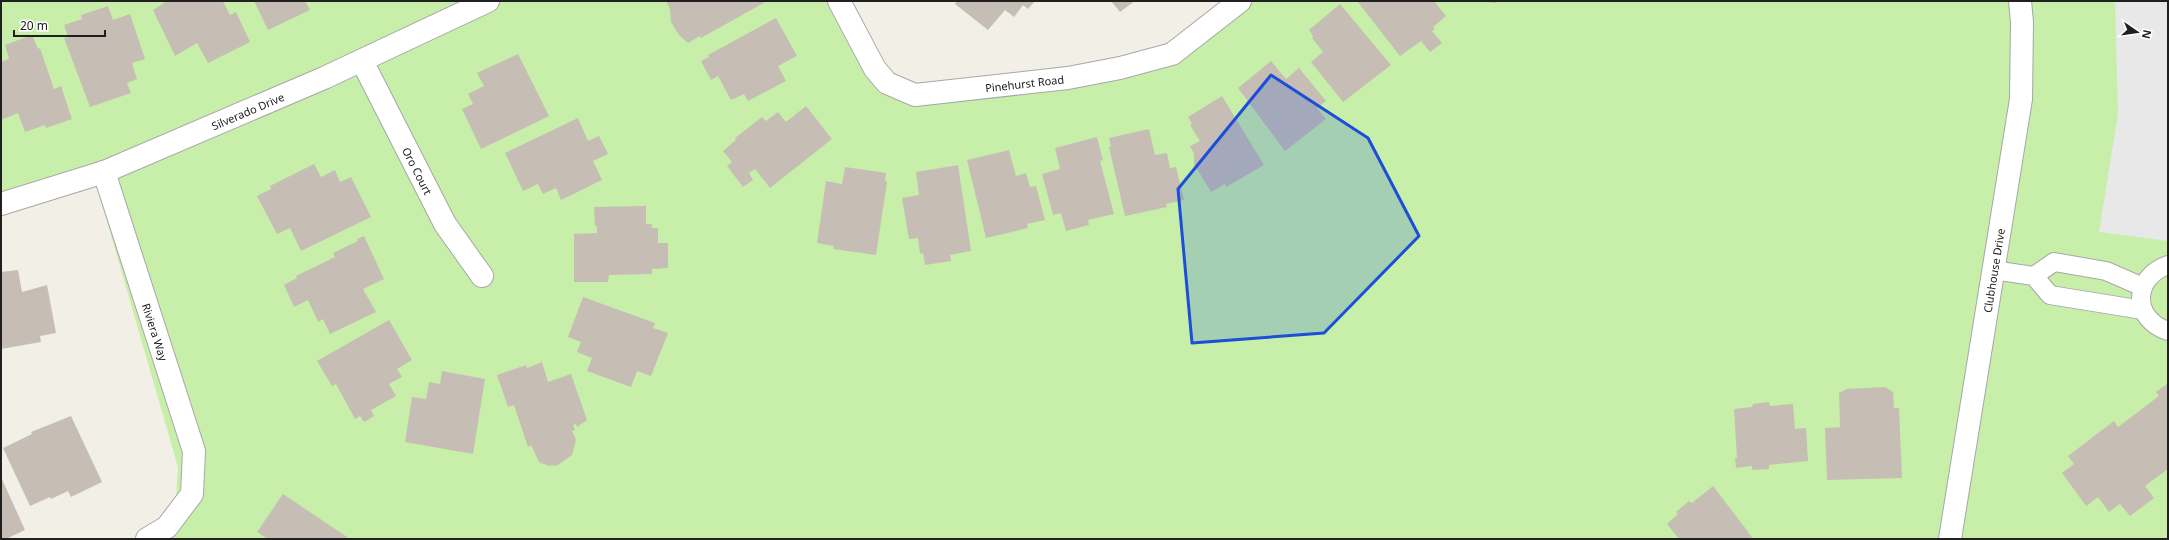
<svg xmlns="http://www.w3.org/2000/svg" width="2169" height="540" viewBox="0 0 2169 540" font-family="'Noto Sans',sans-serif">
  <rect width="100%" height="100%" fill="#f2efe6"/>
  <polygon fill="#c7efa9" points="1,1 834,1 898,89 1121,75 1249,1 2168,1 2168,539 145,539 176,499 178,467 95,180 1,207"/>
  <polygon fill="#e8e8e8" points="2115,1 2168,1 2168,241 2099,232 2118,114"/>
  <g fill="#c6beb5">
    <polygon points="167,1 223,1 230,15 236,12 250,42 208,63 197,43 175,56 153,10"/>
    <polygon points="254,1 305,1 310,10 268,30"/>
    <polygon points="666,1 767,1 701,38 700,36 688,43 679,35 671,22 670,9"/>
    <polygon points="957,1 1035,1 1028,9 1023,5 1014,17 1005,10 988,30 955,4"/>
    <polygon points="1111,1 1135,1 1120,12"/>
    <polygon points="1357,1 1434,1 1446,16 1433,27 1435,29 1432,31 1442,43 1430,52 1421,41 1400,56"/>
    <polygon points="1501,1 1494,3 1487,2 1487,1"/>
    <polygon points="1340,4 1391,65 1343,102 1311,62 1323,52 1312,38 1313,36 1309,30"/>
    <polygon points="108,6 113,20 130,14 145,59 132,63 137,79 127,83 131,93 90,107 64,38 68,37 64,25 82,19 81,15"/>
    <polygon points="776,18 797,56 778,66 786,81 748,101 744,94 731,100 718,76 711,80 701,61 709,57 708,55"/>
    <polygon points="32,35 38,49 40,48 54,89 61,86 72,119 46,128 45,125 25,132 18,113 1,120 1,62 9,59 5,45"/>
    <polygon points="518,54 549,116 481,149 462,109 473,104 468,94 484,86 477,73"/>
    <polygon points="1271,61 1286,79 1299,68 1326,101 1317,108 1326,119 1285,151 1238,88"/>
    <polygon points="1222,96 1264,165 1226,187 1225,184 1211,192 1194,164 1194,154 1190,146 1200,141 1190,125 1192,124 1188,117"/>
    <polygon points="806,106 832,139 770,188 755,169 749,173 753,180 743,187 727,166 732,162 723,151 736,140 735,138 762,117 766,121 778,112 786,122"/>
    <polygon points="578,118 588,141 599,136 608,154 593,161 602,180 561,200 556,188 543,194 538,184 523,191 505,153"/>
    <polygon points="1149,129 1155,155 1167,153 1170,168 1176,167 1184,200 1166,204 1167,207 1125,216 1109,147 1111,147 1109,138"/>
    <polygon points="1097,137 1103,160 1100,161 1114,214 1088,220 1089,225 1066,231 1061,213 1053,215 1042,174 1060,169 1055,148"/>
    <polygon points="1009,150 1016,176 1026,173 1030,187 1036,186 1045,220 1027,224 1028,228 986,238 967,160"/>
    <polygon points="314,164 321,177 335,170 340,182 351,177 371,217 301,251 290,228 277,234 257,196 271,189 270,186"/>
    <polygon points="958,165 971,251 950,255 951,261 925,265 923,253 920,254 918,238 909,239 902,198 919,195 916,172"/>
    <polygon points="845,167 886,173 885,181 887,182 876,255 833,249 834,246 817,243 826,181 842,184"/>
    <polygon points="646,206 646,224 652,224 652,228 658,228 658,243 668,243 668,268 652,269 652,274 609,275 608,282 574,282 574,234 597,233 597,226 595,226 594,207"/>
    <polygon points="364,236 384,279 363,289 376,312 330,334 323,319 318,322 308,300 294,307 284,285 297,278 296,276 335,257 333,253 358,241 357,239"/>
    <polygon points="18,270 22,292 47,285 56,333 40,336 41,342 1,349 1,272"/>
    <polygon points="583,297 655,323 653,328 668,333 651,376 637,371 631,387 587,371 592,358 577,352 581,342 568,337"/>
    <polygon points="389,320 412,360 397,369 402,377 389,384 396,396 371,410 374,416 364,422 360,416 355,419 336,384 332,386 317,361"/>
    <polygon points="542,362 548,382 571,374 587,420 577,427 576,424 573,425 575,430 572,431 576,440 572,455 558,465 549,466 539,462 531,445 528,447 514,405 508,407 497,375 526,365 527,368"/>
    <polygon points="442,371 485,379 473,454 405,442 412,397 426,399 429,382 440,384"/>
    <polygon points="2168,383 2168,469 2145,486 2154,498 2130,516 2120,504 2109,512 2098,497 2086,506 2062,473 2074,464 2068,456 2114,421 2118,427 2159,396 2156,392"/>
    <polygon points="1885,387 1893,392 1894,408 1899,408 1902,478 1827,480 1825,428 1840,427 1839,393 1847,389"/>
    <polygon points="1769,402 1770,406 1793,404 1795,429 1806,428 1808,461 1769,465 1769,469 1752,470 1752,466 1736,468 1735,458 1737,458 1734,409 1752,407 1753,404"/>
    <polygon points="71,416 102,482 71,497 68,491 51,499 50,497 30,506 3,448 32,434 31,432"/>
    <polygon points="1,477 25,530 6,539 1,539"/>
    <polygon points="1713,486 1752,537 1750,539 1679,539 1667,524 1678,514 1676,512 1689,501 1692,503"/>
    <polygon points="283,494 350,539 268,539 257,532"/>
  </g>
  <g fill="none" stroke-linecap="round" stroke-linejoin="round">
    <defs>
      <g id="service">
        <path d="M2168,265C2132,278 2132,319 2168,331"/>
        <polyline points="1993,270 2034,276 2050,295 2143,310"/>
        <polyline points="2034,276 2054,262 2106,271 2143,287"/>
      </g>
      <g id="minor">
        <path id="s1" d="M839,1L875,69L887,83L915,95L1068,78L1120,68L1172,54L1240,1"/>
        <path id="s2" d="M362,61L445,224L482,276"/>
        <path id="s3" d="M104,172L194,451L192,494L167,527L147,539"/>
        <path id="s4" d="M1,204L104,172L324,78L488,1"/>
      </g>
      <g id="tertiary">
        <path id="s5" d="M1950,539L2021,99L2022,22L2020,1"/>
      </g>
    </defs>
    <use href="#service" stroke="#a7a7a7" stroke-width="20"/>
    <use href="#minor" stroke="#a7a7a7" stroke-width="24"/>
    <use href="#tertiary" stroke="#a7a7a7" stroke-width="24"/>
    <use href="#service" stroke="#fff" stroke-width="18"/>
    <use href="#minor" stroke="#fff" stroke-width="22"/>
    <use href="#tertiary" stroke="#fff" stroke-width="22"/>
  </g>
  <path fill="#1d4ed8" fill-opacity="0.2" stroke="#1d4ed8" stroke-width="3" stroke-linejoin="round" d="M1271,75L1368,138L1419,236L1324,333L1192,343L1178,189Z"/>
  <g text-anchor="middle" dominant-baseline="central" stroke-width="3" stroke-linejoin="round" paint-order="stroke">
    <g font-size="11" fill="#202020" stroke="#fff">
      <text stroke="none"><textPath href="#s1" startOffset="236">Pinehurst Road</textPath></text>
      <text stroke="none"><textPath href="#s4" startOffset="264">Silverado Drive</textPath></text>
      <text stroke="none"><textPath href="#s2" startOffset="123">Oro Court</textPath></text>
      <text stroke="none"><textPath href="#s5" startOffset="272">Clubhouse Drive</textPath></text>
      <text stroke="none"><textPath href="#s3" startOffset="168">Riviera Way</textPath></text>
    </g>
  </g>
  <rect width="2169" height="540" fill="none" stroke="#202020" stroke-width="4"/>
  <g transform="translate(2137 32) rotate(103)" stroke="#ffffff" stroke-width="3" paint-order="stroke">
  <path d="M0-3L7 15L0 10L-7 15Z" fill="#202020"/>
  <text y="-6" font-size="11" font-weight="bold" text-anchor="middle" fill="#202020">N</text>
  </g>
  <path d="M14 30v6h91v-6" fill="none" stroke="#202020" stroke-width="2"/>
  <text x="20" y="30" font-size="12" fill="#202020" stroke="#ffffff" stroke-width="3" paint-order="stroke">20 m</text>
</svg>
